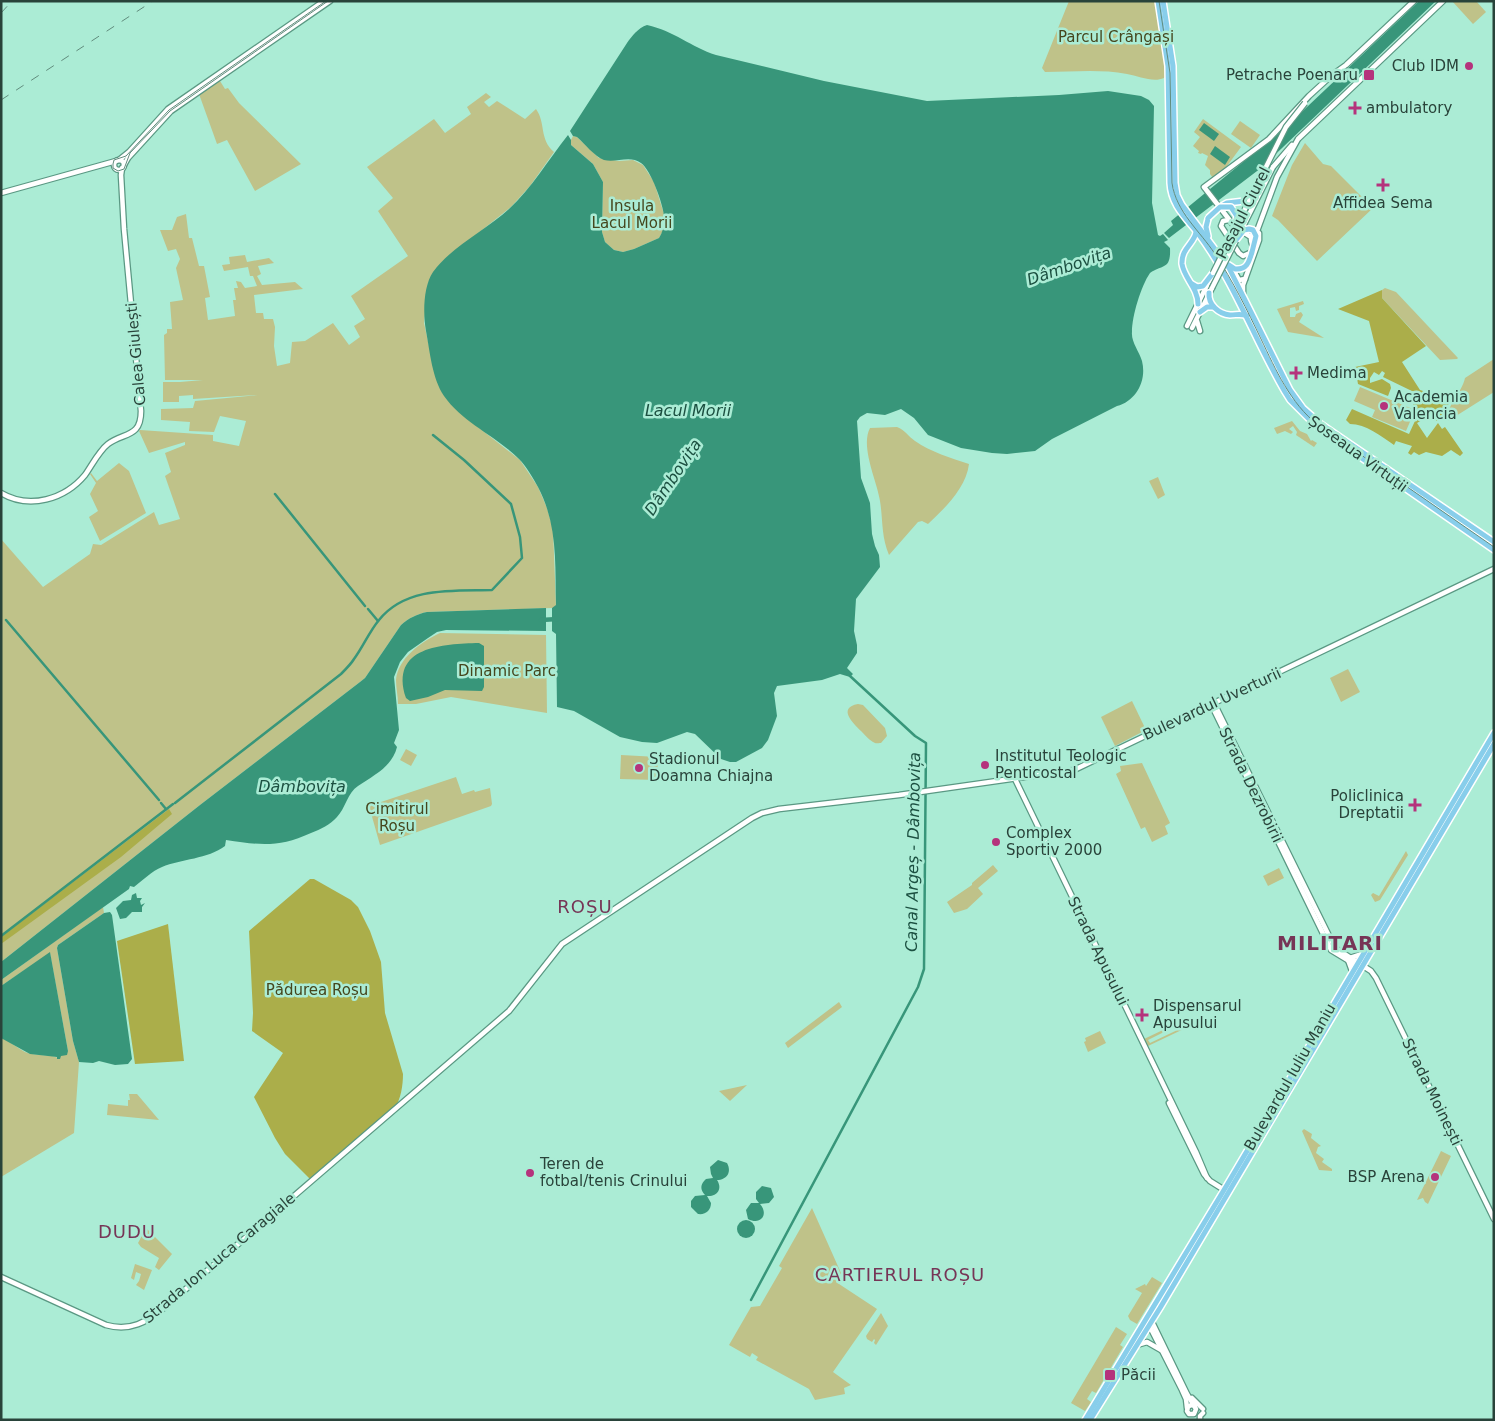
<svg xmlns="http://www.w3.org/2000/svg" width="1495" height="1421" viewBox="0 0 1495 1421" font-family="'DejaVu Sans',sans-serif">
  <rect width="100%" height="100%" fill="#abecd5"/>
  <g fill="#bfc289" fill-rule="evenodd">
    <path d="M1069,1H1155L1163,48L1166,75L1164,78C1153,83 1139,76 1127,74C1100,69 1072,72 1045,72L1042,68Z"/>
    <polygon points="1452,1 1476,1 1486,12 1473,24"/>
    <polygon points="220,81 225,89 228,88 239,103 301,164 255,191 227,140 217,144 199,94"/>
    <path d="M486,93L491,97L484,102L489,107L497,101L525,119L536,109C546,123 539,139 554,152L530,186L511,207L442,262L428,283L424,323L436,378L473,423L520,460L538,487L547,508L553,529L556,606L552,608L427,612C417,614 409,618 401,625L365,678L360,682L200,805L1,962V539L43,587L90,554L93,544L101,545L154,512L159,525L180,519L165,476L171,472L165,453L185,445V442L149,453L139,431L140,430L213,435V441L239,446L246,421L220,416L214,432L189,431L190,422L161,420V409L193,408L195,401L258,395L193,399V395L179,396V402H163V382H180L203,380H165L164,335L167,333V329H172L170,302L183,300L176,268L180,259L176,249L168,251L160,230H172L177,217L186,214L189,238H192L199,266H204L210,297L205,298L208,320L235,316L233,300H236L234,288H238L236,281L241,282L245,288L257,286L253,276H250L248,267L224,271L222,265L230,264L229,257L245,255L247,262L269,258L274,263L258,266L261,274L257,276L262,285L295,282L303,289L254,295L256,313H263L264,319H273L275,327L274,346L277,366L290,363L292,342L305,341L333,323L349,345L360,337L354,326L365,319L351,296L408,256L378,211L393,198L367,167L434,119L445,133L471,114L467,107Z"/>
    <polygon points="1203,119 1241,147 1227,166 1213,178 1210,174 1210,170 1205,165 1208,156 1202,153 1201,154 1198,153 1199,151 1193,146 1200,137 1194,132"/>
    <polygon points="1240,121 1260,135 1251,148 1231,134"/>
    <polygon points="573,136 577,137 599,158 619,161 633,160 643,165 654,182 664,214 663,231 659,238 634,249 623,252 614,250 605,242 602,232 603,182 593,164 571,145 571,140"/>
    <polygon points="1305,143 1323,164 1331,166 1373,208 1317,261 1278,220 1272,216 1292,165"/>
    <polygon points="1385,288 1396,292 1458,358 1457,359 1440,360 1382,298 1382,290"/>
    <polygon points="1303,301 1304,304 1299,306 1299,310 1296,311 1295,307 1290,308 1290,317 1295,317 1296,314 1301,312 1303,315 1299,322 1324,338 1288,332 1277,309"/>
    <path d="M1494,359V392L1448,421C1445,406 1462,393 1465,378Z"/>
    <polygon points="1360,387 1415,410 1406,431 1372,417 1375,410 1354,401"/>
    <polygon points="1292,421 1300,431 1307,434 1311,441 1312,440 1317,443 1314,447 1296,435 1297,432 1293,426 1289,429 1293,432 1291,434 1285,431 1277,434 1274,428"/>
    <path d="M897,427C905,430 908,436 915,441C931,452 951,458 969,464C966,488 945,508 928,524L922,521L918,522L889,555C881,536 883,519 880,501C877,481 860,447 870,428Z"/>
    <polygon points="119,463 129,471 146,513 100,541 89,517 98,511 90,494 96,483 90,474 91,473 97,481"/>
    <polygon points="1158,477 1165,495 1158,499 1149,481"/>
    <path d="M440,633L546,635L547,713L451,697L416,704H398C398,696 396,688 396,680C398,658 421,642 440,633Z"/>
    <polygon points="1348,669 1360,692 1341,702 1330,678"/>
    <polygon points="1132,701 1146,730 1115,746 1101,717"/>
    <path d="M858,704L863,705L885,728L887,736L881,743C877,743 876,744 873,742C868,739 864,734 861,731C853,723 837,708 858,704Z"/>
    <polygon points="406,749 417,755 411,766 400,760"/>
    <polygon points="621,755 658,757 657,780 620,779"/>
    <polygon points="1142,763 1170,823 1165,826 1168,834 1152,842 1145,827 1141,829 1116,774 1121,771 1120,766"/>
    <polygon points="456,777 462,794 474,790 475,792 490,788 492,804 491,806 380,845 369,806"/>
    <polygon points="1406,851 1408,855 1380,900 1375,902 1371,895 1373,893 1379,896"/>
    <polygon points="993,865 998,871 978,888 983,894 967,909 954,913 947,902 972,885 972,883"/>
    <polygon points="1279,868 1284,878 1268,886 1263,876"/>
    <path d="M103,907L104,913L58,945L57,948L73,1041L79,1062L74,1133L1,1177V1038C10,1041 17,1048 25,1052C36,1057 51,1053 60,1059V1056L68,1051L50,953L1,986V980Z"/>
    <polygon points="839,1002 842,1007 788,1048 785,1043"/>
    <path d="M1186,1019L1190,1026L1148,1046L1144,1039ZM1186,1021L1188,1025L1150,1043L1148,1040Z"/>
    <polygon points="1100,1031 1106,1043 1088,1052 1084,1042 1086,1041 1085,1038"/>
    <polygon points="747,1085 730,1101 719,1091"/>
    <polygon points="129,1094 137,1094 159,1120 107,1115 108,1104 128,1106 128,1100 130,1100"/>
    <polygon points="1304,1129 1312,1134 1311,1138 1321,1146 1318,1147 1316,1153 1324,1159 1322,1162 1332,1169 1332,1171 1319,1170 1302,1131"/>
    <polygon points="1441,1151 1451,1156 1428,1204 1425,1202 1423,1198 1417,1200"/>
    <polygon points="812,1208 841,1273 836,1282 877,1309 833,1372 851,1385 844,1388 845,1394 815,1400 809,1389 756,1360 758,1357 752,1353 750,1357 729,1345 751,1307 760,1306 782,1268 779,1266"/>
    <polygon points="146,1228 172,1254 159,1270 155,1267 159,1258 141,1247 138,1243"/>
    <polygon points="135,1264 152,1270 144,1290 136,1285 139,1281 141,1274 136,1272 134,1280 131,1278"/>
    <polygon points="1152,1277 1162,1283 1137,1324 1130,1320 1128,1316 1142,1293 1135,1289 1145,1284 1146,1286"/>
    <polygon points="881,1313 888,1326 876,1345 874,1343 875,1340 874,1339 872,1342 867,1339 866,1336"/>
    <polygon points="1116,1327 1127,1334 1120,1345 1123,1347 1096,1393 1092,1391 1087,1399 1091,1402 1085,1411 1071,1403"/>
  </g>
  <g fill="#abae4a">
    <path d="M1382,290V298L1426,346L1402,362L1420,390L1451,400L1445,410L1444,419L1436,421L1432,414L1417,423L1427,438L1438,423L1442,429L1445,427L1463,453L1460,456L1451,450L1442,456L1426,452L1419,455L1414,452L1411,455L1408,453L1412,446L1396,441L1394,445C1381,436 1366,424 1350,424L1346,420L1352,409L1409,434L1420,410L1412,407L1416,399H1419L1416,393L1383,377L1385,373L1382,371L1379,375L1374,372L1370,378V383L1382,379L1390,384L1391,388L1388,396L1358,384L1355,367L1379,362L1369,321L1338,309Z"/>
    <polygon points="169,809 172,814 121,857 1,944 1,937"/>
    <path d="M310,879H314L351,900L358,907L370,931L381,962L385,1013L403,1074C403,1085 401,1100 394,1109L311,1180L285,1154L275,1138L254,1097L283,1053L252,1031L253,1013L249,931Z"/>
    <polygon points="168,924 184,1061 135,1064 117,941"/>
  </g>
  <g fill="#38967a">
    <polygon points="1419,1 1436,1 1261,168 1169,238 1164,233 1173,225 1171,221 1254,153 1271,141"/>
    <path d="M647,25C674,31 691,47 716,55L824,81L927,101L1059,95L1108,91L1141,96L1149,100L1154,106L1152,203L1158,235L1160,236L1163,234L1168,240L1164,242L1170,248C1171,270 1163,264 1150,273C1141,286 1132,316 1132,332C1131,342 1139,351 1142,361C1147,381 1136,401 1117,406L1052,439L1035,451L1007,454L992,453L961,448L928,435L914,418L901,409L885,415L867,413L860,417L857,421L861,478L870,503L872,534L875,546L879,555L880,567L856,599L854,631L857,645V653L847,668L853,674L850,677L840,674L822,680L777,686L774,693L777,716L768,740L762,748L736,762H730L721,759L695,734L687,732L657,743L642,742L620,737L574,711L557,707L556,634L552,631V608L556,605C555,564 558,525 538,487C533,478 526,466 519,459C496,436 463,423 444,396C432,378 430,352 426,331C423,314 423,287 433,272C451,247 486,230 509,209C532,188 548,160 568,135L571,140V145L593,164L603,182L602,232L605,242L614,250L623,252L634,249L659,238C663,232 665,223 664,216C663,204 651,170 641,163C630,155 616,163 604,160C594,156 585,144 577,137L573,136L570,131L627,43C632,36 638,28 647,25Z"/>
    <polygon points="1204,123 1219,134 1214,141 1199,130"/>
    <polygon points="1215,146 1230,157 1225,165 1210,154"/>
    <path d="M546,608V631L446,630L437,632L428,638L408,652L400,662L394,677L399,730L394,743L397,747C392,767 374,775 358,786C348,792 345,809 337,817C330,825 321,829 311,833C278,848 260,845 226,840L225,846C208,859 181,859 162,867C152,871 143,880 134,887L130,886L129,889L1,980V962L200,805L360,682L365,678L401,625C409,618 417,614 427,612Z"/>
    <path d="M479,643L484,646V687L482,691L445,690L428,697L410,701L406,698C389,646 443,644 479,643Z"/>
    <polygon points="136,893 137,898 142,898 140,901 141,905 145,903 142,907 142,912 132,912 126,918 120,919 116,908 123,901 131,900 132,895"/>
    <polygon points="110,912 112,915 132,1059 128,1064 115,1065 99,1061 93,1063 79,1062 73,1041 57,948 58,945 104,913"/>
    <polygon points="50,952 68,1051 67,1055 61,1056 60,1059 57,1059 57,1057 30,1054 1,1038 1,986"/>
    <path d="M718,1160L727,1163C732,1172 727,1180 717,1180C723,1189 717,1197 707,1196L711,1203C711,1210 706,1215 698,1214L691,1207V1201L695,1196L705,1195C700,1190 700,1184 706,1179L713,1178L711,1174L710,1167Z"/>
    <path d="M762,1186L771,1188L774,1197L769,1203L760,1204C769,1214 761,1226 748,1219L746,1210L751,1203H759L756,1199V1192Z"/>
    <circle cx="746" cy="1229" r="9"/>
  </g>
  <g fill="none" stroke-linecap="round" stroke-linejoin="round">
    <g stroke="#38967a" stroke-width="2.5">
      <polyline points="275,494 365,606"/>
      <polyline points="368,609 378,621"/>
      <polyline points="6,620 159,800"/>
      <polyline points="161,803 166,809"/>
      <path d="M175,803L341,674C346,669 351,664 354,659C363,647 369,632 379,620C406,586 454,591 492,590L522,558L520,537L511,504L464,460L433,435"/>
      <polyline points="1,936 173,804"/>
      <polyline points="751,1300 918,987 924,969 926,743 915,736 850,676"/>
    </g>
    <polyline stroke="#38967a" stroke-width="4.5" points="541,620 558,619"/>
    <defs>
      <g id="secondary">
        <polyline points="119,160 129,152 168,109 324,1"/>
        <circle cx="119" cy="165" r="5"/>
        <polyline points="124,165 128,158 171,111 330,1"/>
        <polyline points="1273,167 1292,145"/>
        <polyline points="1,193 116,161"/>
        <polyline points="1229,220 1223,221 1221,226 1239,253 1243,256 1252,252"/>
        <polyline points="1257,231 1277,177 1298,139 1443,1"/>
        <polyline points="1251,237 1235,227 1204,187 1269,139 1309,96 1332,75 1346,65 1414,1"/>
        <polyline points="1229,268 1234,271 1239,280 1245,279"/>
        <path d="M1243,294V285L1259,240V233L1256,231C1251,234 1250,239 1252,244L1256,247"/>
        <polyline points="1197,321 1200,331"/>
        <polyline points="1187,326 1210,279"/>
        <polyline points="1192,328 1212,288"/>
        <path d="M1,493C30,510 65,499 85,475C92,465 99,451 108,444C124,432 141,438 141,411L124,229L121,175L122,168"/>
        <polyline points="1212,704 1216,707 1335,948 1371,971 1376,978 1494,1219"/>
        <polyline points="1212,704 1213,708 1331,950 1359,967"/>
        <polyline points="1015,779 1196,1152 1207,1178"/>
        <polyline points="1352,971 1348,960 1350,958 1362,954"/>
        <polyline points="1169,1103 1204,1174 1210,1181 1226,1191"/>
        <path d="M1,1277L106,1325C130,1332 147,1322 165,1307L509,1011L562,944L752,818L762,813L779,809L899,795L1074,770L1494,569"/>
        <polyline points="1149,1321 1153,1324 1187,1394 1196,1409 1194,1414 1189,1414 1187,1411 1188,1407 1191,1405 1195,1406"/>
        <polyline points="1144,1323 1150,1327 1182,1390 1186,1399 1187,1408"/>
        <polyline points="1137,1345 1147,1342 1161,1350"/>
        <polyline points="1192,1398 1203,1409"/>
        <polyline points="1200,1420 1200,1416 1203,1413"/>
      </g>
      <g id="primary">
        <path d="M1158,1L1168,66L1170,183C1171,204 1184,216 1197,232C1234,281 1254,339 1285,392L1290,400L1317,427L1494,550"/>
        <polyline points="1163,1 1173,66 1175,183 1177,195 1182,205 1229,268 1290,390 1303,408 1321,424 1494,542"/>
        <polyline points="1220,207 1227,203 1245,201 1250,196"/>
        <polyline points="1208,219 1206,227 1208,236"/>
        <path d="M1196,232C1195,243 1181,248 1182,264C1184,278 1198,288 1198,304"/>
        <path d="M1229,265L1235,269C1247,270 1249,262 1252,252"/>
        <polyline points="1192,284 1197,287 1203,286 1213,273"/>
        <path d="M1209,293C1208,305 1219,314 1230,315C1237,315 1241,313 1247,316"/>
        <polyline points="1200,312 1207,307 1213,307"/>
        <polyline points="1085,1420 1224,1190 1494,733"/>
        <polyline points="1090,1420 1160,1308 1494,744"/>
      </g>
    </defs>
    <use href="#secondary" stroke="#5a9883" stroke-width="7"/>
    <use href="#primary" stroke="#fff" stroke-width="8"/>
    <use href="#secondary" stroke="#fff" stroke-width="4.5"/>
    <use href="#primary" stroke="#88ceeb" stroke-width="5"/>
    <g stroke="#618c7d" stroke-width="1">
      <polyline points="326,1 169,110 126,156 114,160 113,164 113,168 118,171 124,169 130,153 170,111 328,1"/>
      <path d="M1159,1L1170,73L1172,183C1176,212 1200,231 1215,254C1233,281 1247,310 1261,339C1276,370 1290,403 1318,425L1494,547"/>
    </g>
    <g stroke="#618c7d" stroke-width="1" stroke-dasharray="9 9" stroke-linecap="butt">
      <polyline points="1,13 12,1"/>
      <polyline points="1,100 153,1"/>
    </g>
    <defs>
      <g id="secondary-bridge">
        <polyline points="1213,273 1286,127 1305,103"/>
        <polyline points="1212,288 1273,167"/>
      </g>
      <g id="primary-bridge">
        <polyline points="1208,218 1220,207 1231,207 1237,216 1233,234"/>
        <polyline points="1236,240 1244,230 1249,229 1253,230 1256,236 1252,252"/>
      </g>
    </defs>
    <use href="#secondary-bridge" stroke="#5a9883" stroke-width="7" stroke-linecap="butt"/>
    <use href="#primary-bridge" stroke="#fff" stroke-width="8" stroke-linecap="butt"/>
    <use href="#secondary-bridge" stroke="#fff" stroke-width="4.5"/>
    <use href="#primary-bridge" stroke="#88ceeb" stroke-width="5"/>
  </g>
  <g fill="#b5337c" stroke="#abecd5" stroke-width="2">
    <circle cx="1469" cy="66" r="5"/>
    <rect x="1363" y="69" width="12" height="12" rx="2.5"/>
    <path d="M1352.5 100.5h5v5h5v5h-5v5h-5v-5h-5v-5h5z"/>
    <path d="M1380.5 177.5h5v5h5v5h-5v5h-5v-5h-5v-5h5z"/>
    <path d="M1293.5 365.5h5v5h5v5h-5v5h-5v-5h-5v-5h5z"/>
    <circle cx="1384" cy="406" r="5"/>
    <circle cx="985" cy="765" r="5"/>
    <circle cx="639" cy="768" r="5"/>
    <path d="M1412.5 797.5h5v5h5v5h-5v5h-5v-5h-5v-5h5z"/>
    <circle cx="996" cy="842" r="5"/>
    <path d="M1139.5 1007.5h5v5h5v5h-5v5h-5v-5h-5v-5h5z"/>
    <circle cx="530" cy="1173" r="5"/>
    <circle cx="1435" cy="1177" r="5"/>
    <rect x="1104" y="1369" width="12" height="12" rx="2.5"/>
  </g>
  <g text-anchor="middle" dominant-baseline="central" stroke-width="5" stroke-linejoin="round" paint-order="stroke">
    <g font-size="15" fill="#45461d" stroke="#abecd5">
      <text x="1116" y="37">Parcul Crângași</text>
      <text x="632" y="206">Insula<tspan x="632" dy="17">Lacul Morii</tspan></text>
      <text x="507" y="671">Dinamic Parc</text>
      <text x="397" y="809">Cimitirul<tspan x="397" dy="17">Roșu</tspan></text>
      <text x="317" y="990">Pădurea Roșu</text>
    </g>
    <g font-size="15" fill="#29433a" stroke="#abecd5" text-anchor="start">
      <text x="1459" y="66" text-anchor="end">Club IDM</text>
      <text x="1358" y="75" text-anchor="end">Petrache Poenaru</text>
      <text x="1366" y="108">ambulatory</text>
      <text x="1383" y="203" text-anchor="middle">Affidea Sema</text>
      <text x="1307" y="373">Medima</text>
      <text x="1394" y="397">Academia<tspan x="1394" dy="17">Valencia</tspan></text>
      <text x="995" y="756">Institutul Teologic<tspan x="995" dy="17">Penticostal</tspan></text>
      <text x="649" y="759">Stadionul<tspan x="649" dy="17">Doamna Chiajna</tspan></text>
      <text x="1404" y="796" text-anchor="end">Policlinica<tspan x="1404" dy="17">Dreptatii</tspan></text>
      <text x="1006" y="833">Complex<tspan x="1006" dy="17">Sportiv 2000</tspan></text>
      <text x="1153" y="1006">Dispensarul<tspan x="1153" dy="17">Apusului</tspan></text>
      <text x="540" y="1164">Teren de<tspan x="540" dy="17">fotbal/tenis Crinului</tspan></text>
      <text x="1425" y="1177" text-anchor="end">BSP Arena</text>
      <text x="1121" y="1375">Păcii</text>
    </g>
    <g font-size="15" fill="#29433a" stroke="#abecd5">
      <text transform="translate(1243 213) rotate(-63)">Pasajul Ciurel</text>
      <text transform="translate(136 354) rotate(-95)">Calea Giulești</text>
      <text transform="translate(1358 454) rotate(36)">Șoseaua Virtuții</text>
      <text transform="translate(1212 704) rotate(-25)">Bulevardul Uverturii</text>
      <text transform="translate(1251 785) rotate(64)">Strada Dezrobirii</text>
      <text transform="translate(1098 951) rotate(64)">Strada Apusului</text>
      <text transform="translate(1290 1077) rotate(-60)">Bulevardul Iuliu Maniu</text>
      <text transform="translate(1432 1092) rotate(64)">Strada Moinești</text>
      <text transform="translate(219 1258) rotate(-40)">Strada Ion Luca Caragiale</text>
    </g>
    <g font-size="16" font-style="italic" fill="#1c5041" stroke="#abecd5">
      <text transform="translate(1069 266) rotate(-19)">Dâmbovița</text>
      <text x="688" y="410">Lacul Morii</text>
      <text transform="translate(673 477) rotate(-56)">Dâmbovița</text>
      <text x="302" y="786">Dâmbovița</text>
      <text transform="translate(913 852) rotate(-89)">Canal Argeș - Dâmbovița</text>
    </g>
    <g font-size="18" letter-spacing="1" fill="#763556" stroke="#abecd5">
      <text x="585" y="906">ROȘU</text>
      <text x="127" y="1231">DUDU</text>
      <text x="900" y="1274">CARTIERUL ROȘU</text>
    </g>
    <g font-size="20" font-weight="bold" letter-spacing="1" fill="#763556" stroke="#abecd5">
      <text x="1330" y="943">MILITARI</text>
    </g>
  </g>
  <rect width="1495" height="1421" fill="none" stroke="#29433a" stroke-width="5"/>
</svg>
